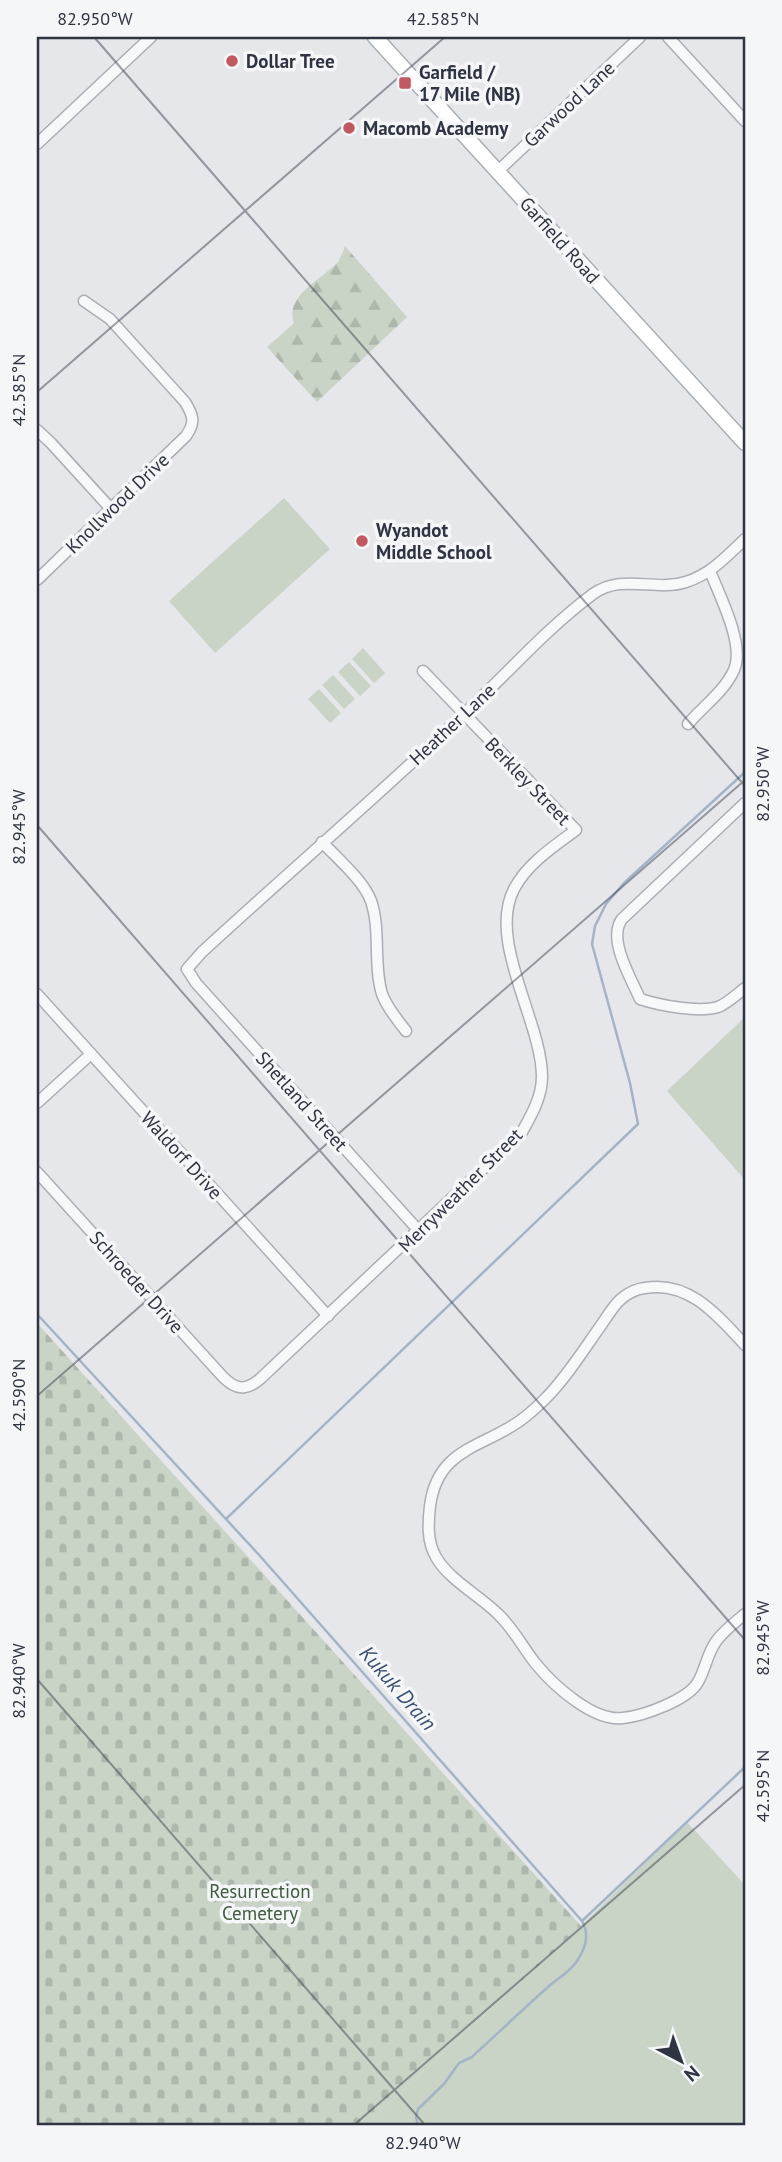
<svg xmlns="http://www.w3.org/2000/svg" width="782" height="2162" viewBox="0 0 782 2162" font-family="'PT Sans',sans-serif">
  <defs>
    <pattern id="forest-firs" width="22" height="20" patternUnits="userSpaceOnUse" patternTransform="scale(1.75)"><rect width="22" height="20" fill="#c9d4c7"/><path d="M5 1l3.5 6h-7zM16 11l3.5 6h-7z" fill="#adb7ac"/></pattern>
    <pattern id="cemetery-stones" width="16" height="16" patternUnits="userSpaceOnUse" patternTransform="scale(1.75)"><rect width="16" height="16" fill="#c9d4c7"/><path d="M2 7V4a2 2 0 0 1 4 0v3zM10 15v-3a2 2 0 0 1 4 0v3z" fill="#adb7ac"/></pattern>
  </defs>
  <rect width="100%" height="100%" fill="#e5e7eb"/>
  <g fill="#c9d4c7">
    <polygon points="284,498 330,549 215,653 169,601"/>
    <polygon points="363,648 385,673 374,683 352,659"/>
    <polygon points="349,662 371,686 360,696 338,672"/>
    <polygon points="333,675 355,699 344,709 322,685"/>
    <polygon points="319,689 341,713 330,723 308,699"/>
    <polygon points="745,1017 745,1180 667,1091"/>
    <polygon points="687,1822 745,1885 745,2125 372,2125 369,2121 581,1926"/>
  </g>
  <path fill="url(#forest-firs)" d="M345,246L407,317L317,402L267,347L294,323C284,296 321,280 338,262C341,257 343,252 345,246Z"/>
  <polygon fill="url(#cemetery-stones)" points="37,1323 581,1926 369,2121 372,2125 37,2125"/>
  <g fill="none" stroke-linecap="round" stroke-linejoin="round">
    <g stroke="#a4b3c6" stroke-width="2.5">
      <path d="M37,1314L260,1556L582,1921C590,1935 586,1948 577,1961C570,1972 558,1978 548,1987C522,2010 497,2034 472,2057L459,2063L444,2084L418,2109L416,2117L418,2125"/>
      <polyline points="227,1518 638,1124 630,1083 592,944 595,926 606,904 624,883 745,772"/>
      <polyline points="582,1921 745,1767"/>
    </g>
    <defs>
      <g id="minor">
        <polyline points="668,37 745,121"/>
        <polyline points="37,144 151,37"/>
        <polyline points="498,171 640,37"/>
        <polyline points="37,430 51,443 112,510"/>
        <path d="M37,580L186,436C196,422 193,415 185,402L110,319L84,301"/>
        <path d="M688,724C702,707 724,692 734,670C745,644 720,597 710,571"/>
        <path d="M745,803L622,919C607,939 631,978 640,999C658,1005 699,1013 718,1007C728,1003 737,994 745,988"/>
        <path d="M322,842C337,858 364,881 371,901C381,930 373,964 382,994C387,1008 397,1019 406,1031"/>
        <polyline points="37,994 328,1316"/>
        <polyline points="37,1103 91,1054"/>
        <path d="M37,1172L223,1377C236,1390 246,1391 260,1379L522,1132C531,1116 542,1097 542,1077C542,1022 487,941 514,889C527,864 554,846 576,830L423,671"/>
        <path d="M419,1231L196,983L187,969L202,952C289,872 379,795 465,713C508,673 546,629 593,594C622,573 655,592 686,582C711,574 727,556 745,539"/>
        <path d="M745,1345C718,1316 689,1280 645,1288C636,1289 628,1293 621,1299C614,1305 608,1315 602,1324C584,1349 567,1377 545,1399C535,1409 524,1419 512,1426C474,1449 437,1453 430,1506C428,1523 427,1542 436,1557C448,1579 480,1596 498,1614C514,1629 523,1648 536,1664C554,1686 594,1722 623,1718C643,1716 688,1700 698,1682C705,1670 707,1655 715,1643C722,1632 734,1623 745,1614"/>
      </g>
      <polyline id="secondary" points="375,37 745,443"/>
    </defs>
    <use href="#minor" stroke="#aaaeb5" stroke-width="13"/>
    <use href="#secondary" stroke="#aaaeb5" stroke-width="17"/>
    <use href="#minor" stroke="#f7f8fa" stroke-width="10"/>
    <use href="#secondary" stroke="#fff" stroke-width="14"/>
  </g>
  <path fill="none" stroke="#2e3442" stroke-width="2" stroke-opacity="0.45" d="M94,37L745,786M37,392L445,37M37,825L745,1640M37,1396L745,780M37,1679L425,2125M354,2125L745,1785"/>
  <g fill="#c15963" stroke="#f4f6f8" stroke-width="2.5">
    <circle cx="232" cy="61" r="7"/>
    <rect x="398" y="76" width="14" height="14" rx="3.5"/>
    <circle cx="349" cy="128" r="7"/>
    <circle cx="362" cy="541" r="7"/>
  </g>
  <g text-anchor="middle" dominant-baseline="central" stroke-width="7" stroke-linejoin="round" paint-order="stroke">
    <g font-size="19" font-weight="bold" fill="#2e3442" stroke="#f4f6f8" text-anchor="start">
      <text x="246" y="61">Dollar Tree</text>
      <text x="419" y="72">Garfield /<tspan x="419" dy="22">17 Mile (NB)</tspan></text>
      <text x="363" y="128">Macomb Academy</text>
      <text x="376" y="530">Wyandot<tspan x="376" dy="22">Middle School</tspan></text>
    </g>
    <g font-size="19" fill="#2e3442" stroke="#f4f6f8">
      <text transform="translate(569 104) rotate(-43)">Garwood Lane</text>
      <text transform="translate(560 240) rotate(48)">Garfield Road</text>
      <text transform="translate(117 503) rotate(-44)">Knollwood Drive</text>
      <text transform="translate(452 724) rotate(-43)">Heather Lane</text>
      <text transform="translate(528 781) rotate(46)">Berkley Street</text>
      <text transform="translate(302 1101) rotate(48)">Shetland Street</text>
      <text transform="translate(182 1155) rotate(48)">Waldorf Drive</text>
      <text transform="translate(460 1190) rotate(-45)">Merryweather Street</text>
      <text transform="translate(137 1282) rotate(48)">Schroeder Drive</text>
    </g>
    <g font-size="19" fill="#415c3d" stroke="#f4f6f8">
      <text x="260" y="1891">Resurrection<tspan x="260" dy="22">Cemetery</tspan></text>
    </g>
    <g font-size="21" font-style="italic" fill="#3c5171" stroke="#f4f6f8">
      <text transform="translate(398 1688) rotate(49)">Kukuk Drain</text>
    </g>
  </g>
  <rect width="782" height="2162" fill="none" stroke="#f4f6f8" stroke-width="77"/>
  <g transform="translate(681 2061) rotate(139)" stroke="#f4f6f8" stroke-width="5" paint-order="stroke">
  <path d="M0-5L12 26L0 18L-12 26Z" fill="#2e3442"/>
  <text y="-10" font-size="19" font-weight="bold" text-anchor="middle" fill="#2e3442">N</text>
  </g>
  <rect x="38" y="38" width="706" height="2086" fill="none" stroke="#2e3442" stroke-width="2.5"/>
  <g font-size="18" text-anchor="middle" fill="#2e3442">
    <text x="95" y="25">82.950°W</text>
    <text x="443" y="25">42.585°N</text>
    <text transform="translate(19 390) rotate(-90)" y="6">42.585°N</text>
    <text transform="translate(763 784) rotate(-90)" y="6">82.950°W</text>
    <text transform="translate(19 827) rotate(-90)" y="6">82.945°W</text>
    <text transform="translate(19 1395) rotate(-90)" y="6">42.590°N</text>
    <text transform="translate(763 1638) rotate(-90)" y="6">82.945°W</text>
    <text transform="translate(19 1681) rotate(-90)" y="6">82.940°W</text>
    <text transform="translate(763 1786) rotate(-90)" y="6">42.595°N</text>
    <text x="423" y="2149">82.940°W</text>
  </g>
</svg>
